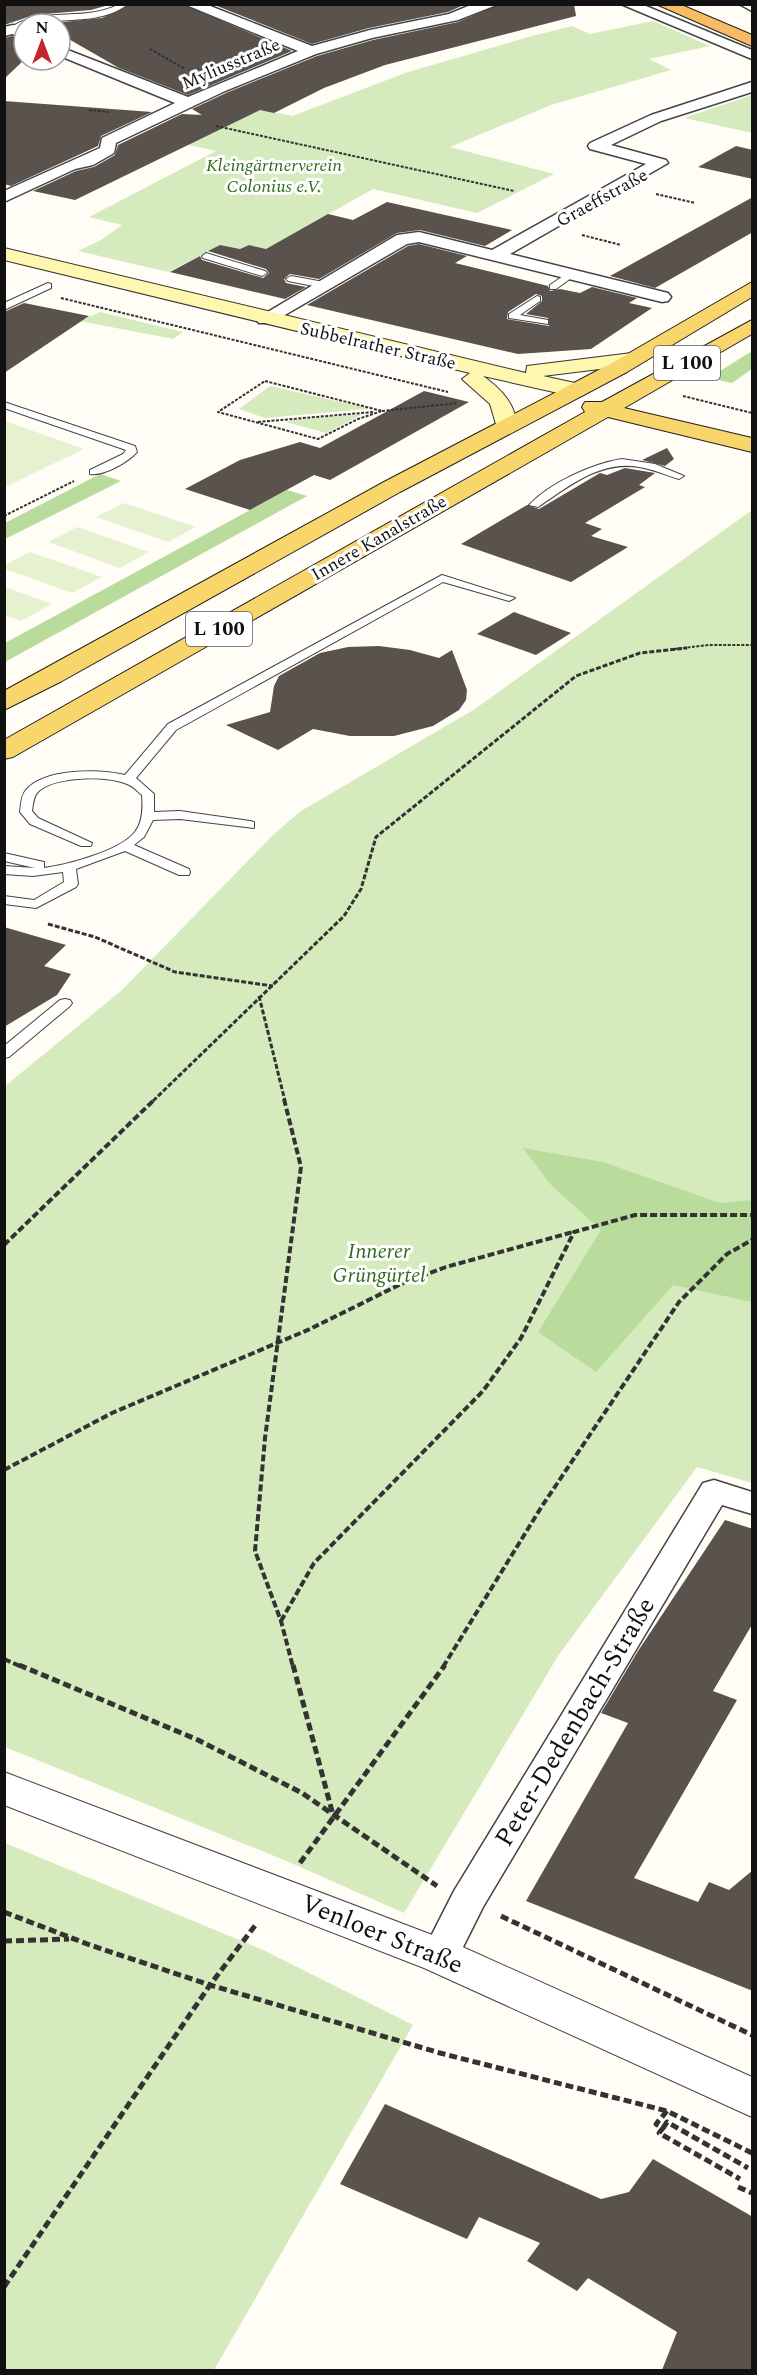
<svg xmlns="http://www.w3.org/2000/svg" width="757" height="2375" viewBox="0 0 757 2375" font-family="Spectral,serif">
  <rect width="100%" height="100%" fill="#fffdf5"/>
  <g fill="#d5ebbd">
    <polygon points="653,21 710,46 649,59 671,70 551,105 450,147 554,174 477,213 373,189 266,249 249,245 240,249 220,245 168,272 78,251 101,240 122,225 89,217 216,151 152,137 223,102 292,116 408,72 532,36 572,26 590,34"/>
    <polygon points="752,95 752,133 684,118"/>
    <polygon points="100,312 183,332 173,339 80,321"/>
    <polygon points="270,386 367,408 367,409 265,418 239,409"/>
    <polygon points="363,414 326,433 286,422 292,420"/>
    <polygon points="752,510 752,1483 697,1467 558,1656 404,1913 289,1862 5,1747 4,1087 122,990 275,833 301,811 475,709"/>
    <polygon points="5,1843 263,1950 413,2025 214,2370 5,2370"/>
  </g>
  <g fill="#b9dc9c">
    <polygon points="752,351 752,369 732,383 709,378"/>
    <polygon points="100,474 121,481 5,539 5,523"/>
    <polygon points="287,490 307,496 5,662 5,643"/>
    <polygon points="523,1148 603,1162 720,1203 752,1200 752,1302 673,1285 596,1372 538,1332 601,1230 550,1184"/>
  </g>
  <g fill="#e6f2cf">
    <polygon points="5,421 84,449 5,487"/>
    <polygon points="124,503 196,527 168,542 96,517"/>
    <polygon points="77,527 149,552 120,568 48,542"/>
    <polygon points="30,552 102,577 72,593 5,569 5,565"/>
    <polygon points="4,587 5,587 52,604 21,621 5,615"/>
  </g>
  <g fill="#5a524d" fill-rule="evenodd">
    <polygon points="4,4 112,4 91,10 34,15 4,25"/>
    <polygon points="130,4 182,4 292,51 188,95 119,68 60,34 60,24 44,24 102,18"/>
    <polygon points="212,4 466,4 448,12 369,28 312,44"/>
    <polygon points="501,4 574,4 576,16 385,65 324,88 274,113 260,110 75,200 33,191 76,171 94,167 115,155 118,145 182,114 202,115 192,109 226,93 317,56 373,40 458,22"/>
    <polygon points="12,36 24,40 24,60 4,79 4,38"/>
    <polygon points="4,101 152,112 101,136 98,146 11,186 4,184"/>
    <polygon points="736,146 753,150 753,179 698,167"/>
    <polygon points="753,197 753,232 655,288 610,276"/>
    <polygon points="387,202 512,230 485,246 420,230 397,233 319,279 290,274 284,279 286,283 306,287 285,299 170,272 200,256 202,260 263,278 269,273 266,269 208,251 220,245 240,249 249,245 266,249 328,214 353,220"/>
    <path d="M419,244L467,256L455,263L548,286L550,291L560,289L580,293L592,287L637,298L629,303L652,308L591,349L518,354L307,305L408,246ZM536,294L542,296V301L526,314L548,318L549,326L507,319L508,312Z"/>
    <polygon points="24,303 89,316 4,373 4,312"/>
    <polygon points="424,391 469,402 330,480 314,475 250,510 185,489 240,460 300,442 320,448"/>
    <polygon points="667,448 674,459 665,466 642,460"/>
    <polygon points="625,468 655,473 639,485 645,487 585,523 602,529 591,536 628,547 571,582 461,544 527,505 539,509 600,473 607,475"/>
    <polygon points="514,612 571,633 536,655 477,634"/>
    <polygon points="379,646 410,650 439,658 452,650 467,690 466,700 459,710 433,726 394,736 350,736 313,729 278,750 226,725 270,712 274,686 279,676 320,653 348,647"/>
    <polygon points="4,927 66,945 44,966 71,974 57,995 4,1027"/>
    <polygon points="725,1520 753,1529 753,1623 713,1691 737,1700 634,1878 698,1902 709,1882 729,1890 753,1870 753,1991 526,1901 628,1723 601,1713 638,1651"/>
    <polygon points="385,2104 601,2199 629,2192 653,2159 753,2217 753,2370 662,2370 677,2332 588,2278 577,2291 527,2261 540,2243 479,2217 467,2239 340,2184"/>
  </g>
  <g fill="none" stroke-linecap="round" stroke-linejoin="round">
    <defs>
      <g id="service">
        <path d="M119,4H128C106,21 79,19 53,21C43,21 34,24 24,24V26L13,31L9,29C39,5 85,23 119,4Z"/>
        <polygon points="206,253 265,271 267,273 262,276 203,258 202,256"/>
        <polygon points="566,274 574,276 556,289 550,289 550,285"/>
        <polygon points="291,276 324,282 329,285 324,288 288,281 286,279"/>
        <polygon points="48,283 51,284 51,288 4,310 4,303"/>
        <polygon points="537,296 540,297 540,301 520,315 548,320 548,324 509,318 509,314"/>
        <path d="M4,402L135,446L137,452C128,462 104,476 90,474V470L123,454L126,450L4,408Z"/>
        <path d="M622,459L655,464L684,476L679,479C665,475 653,469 639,467C600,460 568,487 538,507L529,505C550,483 591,464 622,459Z"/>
        <path d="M442,575L515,598L509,601L443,582L176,730L136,778L154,794V812L180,811L250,821L254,822V828L180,819L153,820L144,837L134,845L189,869L190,872L189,875H179L125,851L76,869L78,884L76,887L36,908L4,904V896L34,900L64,882L63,872L33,876L4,874V866L35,868L4,861V853L44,862V868C67,865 120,851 135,832C143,822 143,807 142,795C137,791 133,786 127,784C108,775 51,776 37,793C33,798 33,806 32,811L38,818L92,843L91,846H81L30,824L20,812C21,804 21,796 26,790C45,768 100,769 125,775L168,724Z"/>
        <polygon points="65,999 70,1000 72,1003 70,1006 9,1057 4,1058 4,1046 60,1000"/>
      </g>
      <g id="minor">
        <polygon points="184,4 205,4 312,46 370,30 449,14 473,4 499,4 458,20 372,38 316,54 225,91 116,143 114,153 93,165 75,169 4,202 4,191 100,148 102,138 175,103 60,56 60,47 188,97 298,51"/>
        <polygon points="621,4 641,4 752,50 752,59"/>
        <polygon points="739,4 752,4 752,11"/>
        <polygon points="13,25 24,29 24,38 12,34 4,36 4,27"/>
        <polygon points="752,82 752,92 661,121 611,145 666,160 668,163 510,254 668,293 671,297 668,301 662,302 419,242 407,244 271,323 259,323 256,319 397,235 419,232 492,250 646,164 590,149 588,146 590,143 651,115"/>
        <polygon points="714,1480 752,1492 752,1514 722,1505 483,1907 453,1967 440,1971 427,1967 421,1956 454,1891 703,1483"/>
      </g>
      <polygon id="tertiary" points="4,1772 456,1944 752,2077 752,2117 424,1968 4,1805"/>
      <path id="secondary" d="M4,248L526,373L527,366L535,365L632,353L640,354L643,359L640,364L632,365L543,376L584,385L587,390L584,395L576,397L483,376C501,389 515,403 517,426L514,431H498L490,404L462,379L470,373L4,260Z"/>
      <g id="primary">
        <polygon points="752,282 752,297 627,372 400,492 62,681 4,710 4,691 384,482 612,363"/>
        <polygon points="752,320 752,334 624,408 752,438 752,452 608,417 13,757 4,759 4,740 585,412 582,407 585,402 602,402"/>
      </g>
      <polygon id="trunk" points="656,4 679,4 752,35 752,46"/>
    </defs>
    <use href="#service" stroke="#444" stroke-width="2"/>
    <use href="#minor" stroke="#444" stroke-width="3"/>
    <use href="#tertiary" stroke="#444" stroke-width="2"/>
    <use href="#secondary" stroke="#333" stroke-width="2"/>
    <use href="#primary" stroke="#222" stroke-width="2"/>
    <use href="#trunk" stroke="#222" stroke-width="2"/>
    <g stroke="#333" stroke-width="2" stroke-dasharray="3 1.5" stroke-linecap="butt">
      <polyline points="150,49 185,69"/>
      <polyline points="89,110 109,112"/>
      <polyline points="216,126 514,191"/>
      <polyline points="656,194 695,203"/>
      <polyline points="582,235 621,245"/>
      <polyline points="61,298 448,392"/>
      <polygon points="265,381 382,411 358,419 318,439 218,412"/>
      <polyline points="683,396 752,413"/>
      <polyline points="382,411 458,403"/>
      <polyline points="258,422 373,412"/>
      <polyline points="4,516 74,481"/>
      <polyline points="674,649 709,645 752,645"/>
    </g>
    <g stroke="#333" stroke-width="3" stroke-dasharray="5 2" stroke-linecap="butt">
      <polyline points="48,924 95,937 175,972 273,986"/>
      <polyline points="259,996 285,1101"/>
      <polyline points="153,1101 344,916 361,889 376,837 576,676 640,653 687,648"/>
    </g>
    <g stroke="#333" stroke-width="4" stroke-dasharray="7 3" stroke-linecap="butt">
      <polyline points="284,1099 301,1167 265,1438 255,1551 281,1621 293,1667"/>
      <polyline points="4,1245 155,1099"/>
      <polyline points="4,1470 112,1413 310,1329 401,1284 446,1267 573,1232"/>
      <polyline points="281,1621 314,1563 483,1391 521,1338 574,1232 635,1215 752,1215"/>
      <polyline points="4,1659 22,1667"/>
      <polyline points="443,1667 542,1506 679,1302 727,1254 752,1240"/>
    </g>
    <g stroke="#333" stroke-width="5" stroke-dasharray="8 4" stroke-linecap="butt">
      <polyline points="19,1665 198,1740 302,1793 437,1886"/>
      <polyline points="293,1665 333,1815"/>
      <polyline points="300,1863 445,1665"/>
      <polyline points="4,1912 90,1945 210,1985 440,2053 667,2111 752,2153"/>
      <polyline points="501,1916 752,2035"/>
      <polyline points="4,1941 69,1939"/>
      <polyline points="667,2111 656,2124 663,2128 659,2133 740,2179"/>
      <polyline points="663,2128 667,2122 748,2168"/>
      <polyline points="738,2187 752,2193"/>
      <polyline points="4,2287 210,1985 257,1923"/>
    </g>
    <use href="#service" fill="#fff" fill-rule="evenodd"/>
    <use href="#minor" fill="#fff" fill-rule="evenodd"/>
    <use href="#tertiary" fill="#fff" fill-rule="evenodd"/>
    <use href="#secondary" fill="#fff6b0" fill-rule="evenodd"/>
    <use href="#primary" fill="#f9d66b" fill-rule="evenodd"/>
    <use href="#trunk" fill="#f7bc64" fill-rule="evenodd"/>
  </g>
  <g text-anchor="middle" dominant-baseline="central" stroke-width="6" stroke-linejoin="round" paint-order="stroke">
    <g font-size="18" fill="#111" stroke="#fff">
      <text transform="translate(231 64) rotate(-23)">Myliusstraße</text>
      <text transform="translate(602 198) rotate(-29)">Graeffstraße</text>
      <text transform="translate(378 346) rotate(13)">Subbelrather Straße</text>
      <text transform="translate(379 538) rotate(-30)">Innere Kanalstraße</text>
    </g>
    <g font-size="18" font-style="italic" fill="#2f6b1f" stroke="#fff">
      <text x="274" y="165">Kleingärtnerverein<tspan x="274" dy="21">Colonius e.V.</tspan></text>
    </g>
    <g fill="#fff" stroke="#585858" stroke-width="1.5">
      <rect x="654" y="346" width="66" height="34" rx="4.5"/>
      <rect x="186" y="612" width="66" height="34" rx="4.5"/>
    </g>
    <g font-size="20" font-weight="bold" fill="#111">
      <text x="687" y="363">L 100</text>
      <text x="219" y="629">L 100</text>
    </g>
    <g font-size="21" font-style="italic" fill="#2f6b1f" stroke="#fff">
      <text x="379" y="1252">Innerer<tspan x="379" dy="24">Grüngürtel</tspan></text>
    </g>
    <g font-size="26" fill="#111" stroke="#fff">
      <text transform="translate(575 1722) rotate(-59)">Peter-Dedenbach-Straße</text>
      <text transform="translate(382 1934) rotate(22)">Venloer Straße</text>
    </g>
  </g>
  <rect width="757" height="2375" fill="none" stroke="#111111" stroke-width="12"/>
  <g transform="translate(42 42)"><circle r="28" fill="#ffffff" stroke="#a0a0a0" stroke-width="1.5"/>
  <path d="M0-4.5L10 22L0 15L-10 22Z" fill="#c4262e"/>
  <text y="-9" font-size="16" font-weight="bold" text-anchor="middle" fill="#111111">N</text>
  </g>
</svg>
